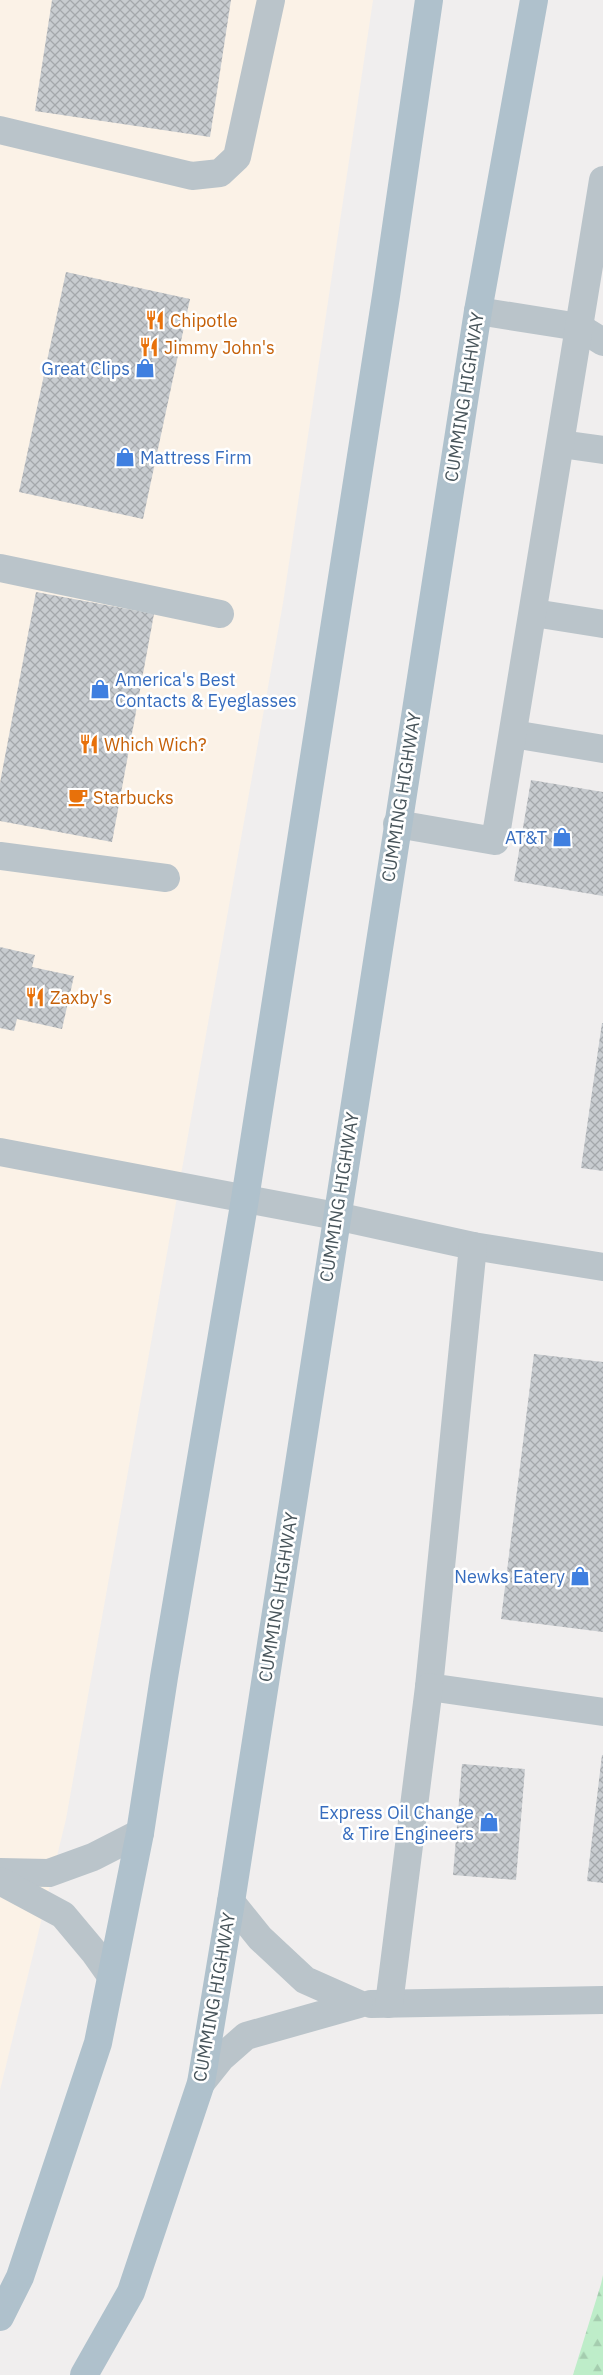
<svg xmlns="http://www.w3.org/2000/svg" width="603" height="2375" viewBox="0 0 603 2375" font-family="'IBM Plex Sans',sans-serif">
  <defs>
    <pattern id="forest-firs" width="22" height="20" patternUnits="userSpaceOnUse" patternTransform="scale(1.25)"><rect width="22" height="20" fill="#beedc9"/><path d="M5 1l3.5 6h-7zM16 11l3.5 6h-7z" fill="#a5cdaf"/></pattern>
    <pattern id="building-cross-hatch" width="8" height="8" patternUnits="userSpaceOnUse" patternTransform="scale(1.25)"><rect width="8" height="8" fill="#c8ccd0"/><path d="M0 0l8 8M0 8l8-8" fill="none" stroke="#a4a8ac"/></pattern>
  </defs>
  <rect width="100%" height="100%" fill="#f0eeee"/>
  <polygon fill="#fbf2e7" points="0,0 373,0 283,603 66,1819 0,2090"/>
  <polygon fill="url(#forest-firs)" points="603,2275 603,2375 573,2375 601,2284"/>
  <g fill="url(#building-cross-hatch)">
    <polygon points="52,0 231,0 210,137 35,111"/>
    <polygon points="66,272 190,299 143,519 19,492"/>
    <polygon points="36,592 154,614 112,842 0,821 0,783"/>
    <polygon points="531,780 603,792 603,896 514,881"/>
    <polygon points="0,947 35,955 32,967 74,976 62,1029 17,1019 14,1031 0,1028"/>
    <polygon points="602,1023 603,1023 603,1171 581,1168"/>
    <polygon points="534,1354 603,1362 603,1632 501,1619"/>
    <polygon points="602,1755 603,1755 603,1883 587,1881"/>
    <polygon points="462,1764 525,1769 516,1880 453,1875"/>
  </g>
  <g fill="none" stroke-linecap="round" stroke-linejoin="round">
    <g stroke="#bac4ca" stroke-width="28">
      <polyline points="0,130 192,176 220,173 237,157 271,0"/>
      <polyline points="478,311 579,327 603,342"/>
      <polyline points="561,444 603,450"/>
      <polyline points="0,568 220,614"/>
      <polyline points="534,613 603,624"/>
      <polyline points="513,734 603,749"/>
      <polyline points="397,824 495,841 603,180"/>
      <polyline points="0,856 166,878"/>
      <polyline points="0,1152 336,1216 473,1246 603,1267"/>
      <polyline points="473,1246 429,1687 603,1712"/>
      <polyline points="0,1872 49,1873 93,1857 140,1833"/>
      <polyline points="0,1881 63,1915 94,1952 111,1976"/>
      <polyline points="371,2004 603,2000"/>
      <polyline points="389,2004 429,1687"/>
      <polyline points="201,2083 221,2058 246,2036 359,2004 305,1980 260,1938 231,1902"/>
    </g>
    <g stroke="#afc1cc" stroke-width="28">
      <polyline points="0,2317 20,2277 98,2043 140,1833 164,1677 245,1199 386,296 429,0"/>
      <polyline points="84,2375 131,2292 201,2083 231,1902 478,311 534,0"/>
    </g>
  </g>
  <defs>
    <symbol id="restaurant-bare" viewBox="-9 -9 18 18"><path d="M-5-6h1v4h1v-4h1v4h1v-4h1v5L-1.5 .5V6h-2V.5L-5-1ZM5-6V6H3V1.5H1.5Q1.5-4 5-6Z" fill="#e8710a" stroke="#fff" stroke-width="2.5" paint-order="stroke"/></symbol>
    <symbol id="shop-bare" viewBox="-9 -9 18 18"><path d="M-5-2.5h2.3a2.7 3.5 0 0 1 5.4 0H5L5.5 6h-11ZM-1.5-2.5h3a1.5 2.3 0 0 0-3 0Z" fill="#3f7fe0" stroke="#fff" stroke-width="2.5" paint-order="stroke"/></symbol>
    <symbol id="cafe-bare" viewBox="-9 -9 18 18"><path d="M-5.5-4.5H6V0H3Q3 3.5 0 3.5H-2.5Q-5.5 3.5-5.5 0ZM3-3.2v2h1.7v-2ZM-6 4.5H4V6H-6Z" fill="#e8710a" stroke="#fff" stroke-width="2.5" paint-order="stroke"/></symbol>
  </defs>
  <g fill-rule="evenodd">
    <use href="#restaurant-bare" x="141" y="306" width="28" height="28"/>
    <use href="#restaurant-bare" x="135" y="333" width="28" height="28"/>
    <use href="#shop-bare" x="131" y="354" width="28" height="28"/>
    <use href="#shop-bare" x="111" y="443" width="28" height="28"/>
    <use href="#shop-bare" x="86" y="675" width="28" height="28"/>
    <use href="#restaurant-bare" x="75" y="730" width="28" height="28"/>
    <use href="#cafe-bare" x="64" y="783" width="28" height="28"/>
    <use href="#shop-bare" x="548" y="823" width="28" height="28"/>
    <use href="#restaurant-bare" x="21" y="983" width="28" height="28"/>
    <use href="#shop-bare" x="566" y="1562" width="28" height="28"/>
    <use href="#shop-bare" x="475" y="1808" width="28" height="28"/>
  </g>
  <g text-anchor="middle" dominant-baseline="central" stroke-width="5" stroke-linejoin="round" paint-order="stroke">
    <g font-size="18" fill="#c56008" stroke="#fff" text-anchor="start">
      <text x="170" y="320">Chipotle</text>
      <text x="164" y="347">Jimmy John's</text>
      <text x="104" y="744">Which Wich?</text>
      <text x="93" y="797">Starbucks</text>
      <text x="50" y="997">Zaxby's</text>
    </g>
    <g font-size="18" fill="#366cbe" stroke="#fff" text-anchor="end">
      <text x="130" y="368">Great Clips</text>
      <text x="140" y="457" text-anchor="start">Mattress Firm</text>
      <text x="115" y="679" text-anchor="start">America's Best<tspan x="115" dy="21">Contacts &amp; Eyeglasses</tspan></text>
      <text x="547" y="837">AT&amp;T</text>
      <text x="565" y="1576">Newks Eatery</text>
      <text x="474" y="1812">Express Oil Change<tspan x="474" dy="21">&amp; Tire Engineers</tspan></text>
    </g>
    <g font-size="18" fill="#47545a" stroke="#fff">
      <text transform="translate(464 397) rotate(-81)">CUMMING HIGHWAY</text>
      <text transform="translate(401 797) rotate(-81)">CUMMING HIGHWAY</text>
      <text transform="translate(339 1197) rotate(-81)">CUMMING HIGHWAY</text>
      <text transform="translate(278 1597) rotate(-81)">CUMMING HIGHWAY</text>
      <text transform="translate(214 1997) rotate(-80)">CUMMING HIGHWAY</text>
    </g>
  </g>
</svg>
